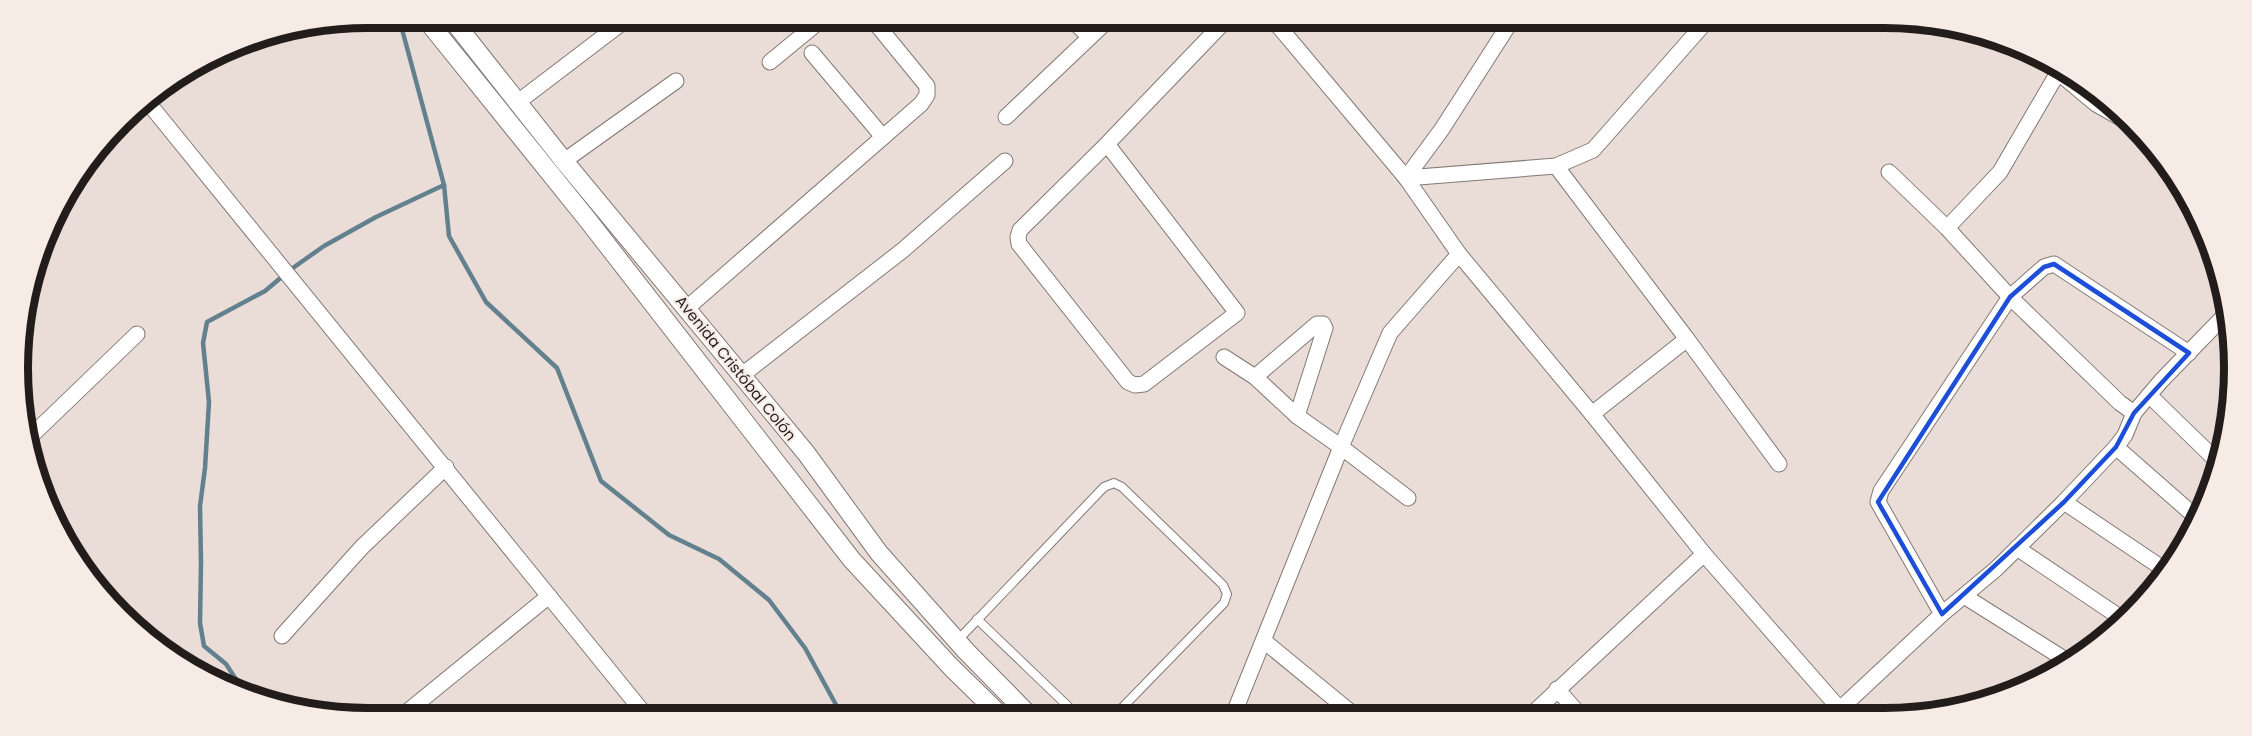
<svg xmlns="http://www.w3.org/2000/svg" width="2252" height="736" viewBox="0 0 2252 736" font-family="Poppins,sans-serif">
  <rect width="100%" height="100%" fill="#eaddd8"/>
  <g fill="none" stroke-linecap="round" stroke-linejoin="round">
    <g stroke="#63808f" stroke-width="4.5">
      <polyline points="399,18 444,185 449,236 486,302 557,368 601,481 669,535 719,559 769,600 805,648 840,712"/>
      <polyline points="241,687 226,664 204,646 200,623 201,562 200,506 205,468 209,402 203,343 207,322 265,291 290,270 324,246 376,217 444,185"/>
    </g>
    <defs>
      <g id="service">
        <polyline points="977,619 1075,713"/>
        <polyline points="958,640 1104,487 1114,483 1122,487 1223,585 1227,594 1224,603 1117,713"/>
      </g>
      <g id="minor">
        <polyline points="1073,21 1090,37"/>
        <polyline points="1275,22 1406,178 1459,254 1592,414 1704,554 1845,715"/>
        <polyline points="812,53 883,137"/>
        <polyline points="770,62 821,20"/>
        <polyline points="2048,64 2096,104 2119,117"/>
        <polyline points="146,100 643,712"/>
        <polyline points="518,102 627,19"/>
        <polyline points="1006,117 1107,21"/>
        <polyline points="1107,144 1237,313 1144,384 1135,385 1128,382 1019,244 1018,237 1020,230 1107,144 1224,22"/>
        <polyline points="564,161 676,81"/>
        <polyline points="1556,166 1687,339 1592,414"/>
        <polyline points="1889,172 1947,228 2010,297 2120,403 2134,413 2161,381 2227,313"/>
        <polyline points="1406,178 1556,166 1593,150 1704,24"/>
        <polyline points="1406,178 1442,129 1510,23"/>
        <polyline points="1947,228 2000,172 2060,69"/>
        <polyline points="687,308 921,104 927,95 927,86 873,20"/>
        <polyline points="1687,339 1779,464"/>
        <polyline points="1224,357 1255,377 1297,416 1341,447 1408,498"/>
        <polyline points="742,375 903,250 1005,161"/>
        <polyline points="1255,377 1317,324 1323,324 1325,328 1297,416"/>
        <polyline points="2149,395 2218,462"/>
        <polyline points="29,438 137,334"/>
        <polyline points="2116,447 2197,518"/>
        <polyline points="2064,502 2165,570"/>
        <polyline points="2017,548 2124,620"/>
        <polyline points="1964,596 2069,662"/>
        <polyline points="1942,614 1996,569 2064,502 2116,447 2125,435 2134,413"/>
        <polyline points="282,636 362,547 446,467"/>
        <polyline points="1264,641 1353,714"/>
        <polyline points="1557,689 1579,714"/>
        <polyline points="1840,709 1942,614 1878,502 1881,491 2010,297 2044,267 2054,264 2189,353"/>
        <polyline points="408,711 549,596"/>
        <polyline points="1234,713 1341,447 1390,333 1459,254"/>
        <polyline points="1532,714 1704,554"/>
      </g>
      <g id="tertiary">
        <polyline points="425,18 587,219 852,560 951,667 998,713"/>
        <polyline points="451,18 564,161 806,453 879,553 966,651 1027,713"/>
      </g>
    </defs>
    <use href="#service" stroke="#837873" stroke-width="10"/>
    <use href="#minor" stroke="#837873" stroke-width="17"/>
    <use href="#tertiary" stroke="#837873" stroke-width="20"/>
    <use href="#service" stroke="#fff" stroke-width="8"/>
    <use href="#minor" stroke="#fff" stroke-width="15"/>
    <use href="#tertiary" stroke="#fff" stroke-width="18"/>
  </g>
  <path fill="none" stroke="#1d4ed8" stroke-width="4.5" stroke-linejoin="round" d="M2054,264L2189,353L2134,413L2116,447L2064,502L1942,614L1878,502L2010,297L2044,267Z"/>
  <g text-anchor="middle" dominant-baseline="central" stroke-width="4.5" stroke-linejoin="round" paint-order="stroke">
    <g font-size="15" fill="#221d1b" stroke="#f7ebe5">
      <text transform="translate(736 368) rotate(51)">Avenida Cristóbal Colón</text>
    </g>
  </g>
  <path d="M0 0H2252V736H0ZM368 28H1884A340 340 0 0 1 2224 368V368A340 340 0 0 1 1884 708H368A340 340 0 0 1 28 368V368A340 340 0 0 1 368 28Z" fill="#f7ebe5" fill-rule="evenodd"/>
  <path fill="none" stroke="#221d1b" stroke-width="8" d="M368 28H1884A340 340 0 0 1 2224 368V368A340 340 0 0 1 1884 708H368A340 340 0 0 1 28 368V368A340 340 0 0 1 368 28Z"/>
</svg>
